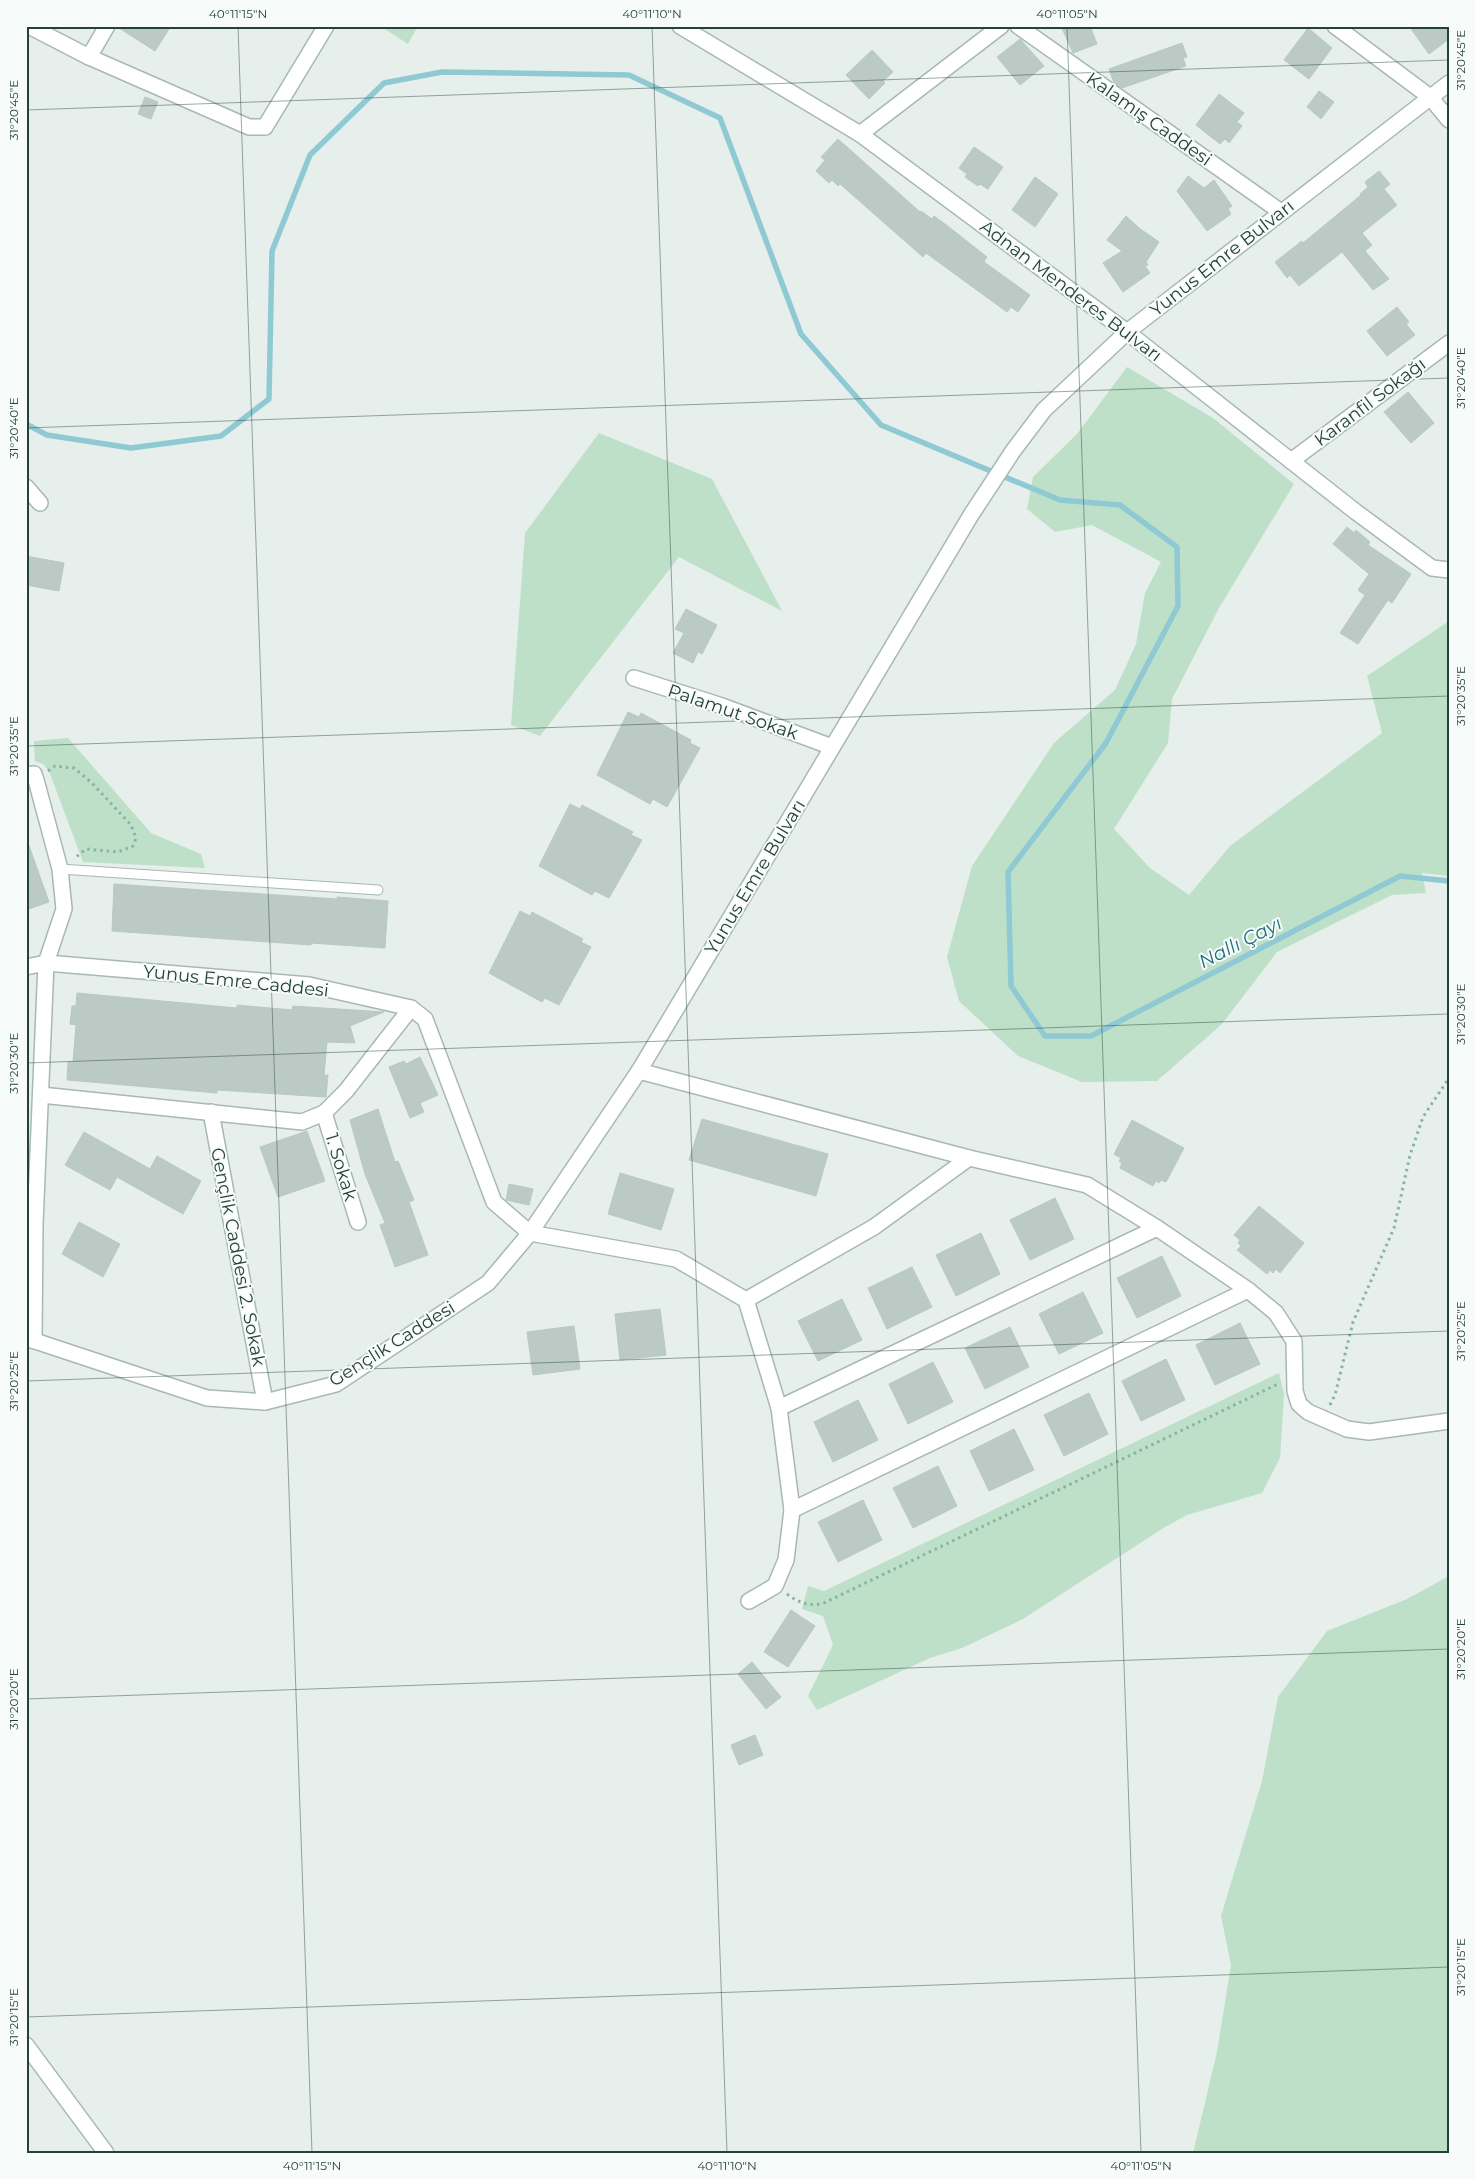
<svg xmlns="http://www.w3.org/2000/svg" width="1475" height="2179" font-family="Montserrat,sans-serif">
  <rect width="100%" height="100%" fill="#e6efeb"/>
  <!-- green -->
  <g fill="#bfe0c8">
    <polygon points="380,26 418,26 408,44"/>
    <polygon points="1127,367 1213,418 1294,484 1219,608 1172,699 1168,743 1114,829 1150,868 1189,895 1230,846 1382,733 1367,676 1449,621 1449,876 1422,873 1426,893 1392,895 1277,952 1222,1024 1157,1081 1082,1082 1018,1056 959,1001 947,957 972,866 1054,743 1115,690 1136,644 1145,593 1161,562 1092,525 1055,532 1027,509 1033,477 1077,434"/>
    <polygon points="599,433 712,479 782,611 679,557 540,736 511,725 525,533"/>
    <polygon points="68,738 151,833 201,854 205,868 83,862 49,771 43,764 35,761 34,741"/>
    <polygon points="1279,1373 1284,1394 1280,1458 1262,1493 1187,1515 1165,1527 1023,1619 962,1648 930,1658 817,1710 808,1696 833,1645 823,1616 802,1609 808,1586 824,1591"/>
    <polygon points="1449,1576 1449,2153 1193,2153 1217,2052 1231,1965 1221,1916 1262,1781 1278,1697 1327,1631 1407,1599"/>
  </g>
  <g fill="none" stroke-linecap="round" stroke-linejoin="round">
    <!-- stream -->
    <polyline stroke="#8ec9d4" stroke-width="5.5" points="26,424 47,435 131,448 221,436 269,399 272,251 310,155 384,83 442,72 629,75 720,118 801,334 881,425 1060,500 1120,505 1177,547 1178,606 1106,743 1008,872 1011,986 1045,1036 1091,1036 1400,876 1449,881"/>
  </g>
  <!-- building -->
  <g fill="#bbcac4" stroke="#b8c9c2">
    <polygon points="116,26 171,26 155,51"/>
    <polygon points="1061,26 1090,26 1097,44 1073,53"/>
    <polygon points="1409,26 1449,26 1449,39 1429,54"/>
    <polygon points="1308,28 1332,48 1309,79 1284,60"/>
    <polygon points="1020,39 1044,66 1020,85 997,57"/>
    <polygon points="1182,43 1187,57 1183,58 1186,66 1122,88 1114,83 1109,69"/>
    <polygon points="872,50 893,72 883,81 885,83 869,99 846,75"/>
    <polygon points="1319,91 1334,102 1321,119 1307,107"/>
    <polygon points="1219,94 1244,113 1237,122 1242,126 1229,143 1225,139 1220,144 1196,125"/>
    <polygon points="145,97 158,102 151,119 138,114"/>
    <polygon points="838,139 920,212 921,211 932,219 934,216 949,227 987,257 984,262 1030,295 1018,312 1011,307 1007,312 926,253 923,257 840,184 838,186 832,180 829,183 816,171 825,160 821,157"/>
    <polygon points="974,147 1003,167 988,189 980,184 978,186 965,177 967,174 959,168"/>
    <polygon points="1379,171 1390,184 1384,189 1397,205 1362,233 1372,245 1365,251 1389,279 1373,290 1342,252 1299,286 1290,275 1287,278 1275,262 1302,241 1303,243 1361,195 1360,194 1368,187 1365,182"/>
    <polygon points="1188,176 1204,188 1214,180 1232,206 1228,209 1231,214 1207,231 1177,191"/>
    <polygon points="1035,177 1058,194 1035,227 1012,210"/>
    <polygon points="1126,216 1139,228 1159,242 1146,262 1148,265 1145,266 1150,273 1123,292 1103,263 1122,251 1107,240"/>
    <polygon points="1397,307 1409,322 1406,324 1415,335 1387,356 1367,331"/>
    <polygon points="1408,392 1434,423 1411,443 1384,412"/>
    <polygon points="1347,527 1354,533 1356,530 1370,542 1368,545 1411,574 1392,603 1388,600 1358,644 1340,633 1365,595 1358,590 1369,574 1333,544"/>
    <polygon points="26,556 64,563 59,591 26,585"/>
    <polygon points="686,609 717,625 702,654 698,652 693,663 673,653 684,633 675,629"/>
    <polygon points="628,712 639,717 641,713 691,740 690,743 700,748 667,807 653,799 650,804 597,775"/>
    <polygon points="570,804 580,809 582,805 633,832 631,835 642,840 609,898 595,891 592,895 539,866"/>
    <polygon points="26,843 28,843 49,902 26,910"/>
    <polygon points="114,884 337,899 337,897 388,901 385,948 311,943 311,945 112,931"/>
    <polygon points="520,911 530,916 532,912 583,939 581,942 591,947 559,1005 545,998 542,1002 489,973"/>
    <polygon points="77,993 237,1008 237,1005 292,1010 293,1006 384,1012 350,1026 355,1043 327,1042 324,1075 328,1075 326,1097 217,1090 217,1093 67,1080 68,1062 73,1062 76,1025 70,1024 72,1006 76,1006"/>
    <polygon points="420,1057 438,1095 420,1103 424,1112 410,1118 389,1067 404,1061 406,1064"/>
    <polygon points="378,1109 395,1162 398,1161 414,1200 409,1202 428,1255 395,1267 380,1225 385,1223 365,1174 350,1120"/>
    <polygon points="702,1119 828,1154 816,1196 689,1160"/>
    <polygon points="1132,1120 1184,1148 1166,1182 1161,1180 1159,1183 1156,1181 1153,1186 1120,1168 1122,1163 1119,1161 1121,1158 1114,1154"/>
    <polygon points="307,1131 325,1181 278,1197 260,1147"/>
    <polygon points="84,1132 150,1169 157,1156 201,1181 183,1214 117,1177 110,1190 65,1165"/>
    <polygon points="620,1173 674,1189 661,1230 608,1214"/>
    <polygon points="509,1184 533,1189 529,1205 506,1200"/>
    <polygon points="1055,1198 1074,1239 1030,1260 1010,1220"/>
    <polygon points="1259,1206 1304,1243 1280,1273 1276,1269 1273,1273 1270,1270 1267,1274 1237,1250 1241,1246 1238,1243 1240,1240 1234,1235"/>
    <polygon points="79,1222 120,1244 103,1277 62,1254"/>
    <polygon points="981,1233 1000,1274 956,1296 936,1255"/>
    <polygon points="1162,1256 1181,1296 1137,1318 1117,1278"/>
    <polygon points="912,1267 932,1307 887,1329 868,1288"/>
    <polygon points="1083,1292 1103,1333 1059,1354 1039,1314"/>
    <polygon points="842,1299 862,1340 818,1361 798,1321"/>
    <polygon points="660,1309 666,1355 620,1360 615,1314"/>
    <polygon points="1240,1323 1260,1364 1215,1385 1196,1345"/>
    <polygon points="574,1326 580,1369 533,1375 527,1332"/>
    <polygon points="1010,1327 1029,1367 985,1389 965,1348"/>
    <polygon points="1166,1359 1185,1400 1141,1421 1122,1381"/>
    <polygon points="933,1362 953,1402 908,1424 889,1384"/>
    <polygon points="1089,1393 1108,1434 1064,1456 1044,1415"/>
    <polygon points="858,1400 878,1440 833,1462 814,1422"/>
    <polygon points="1014,1429 1034,1470 989,1491 970,1451"/>
    <polygon points="938,1466 957,1506 913,1528 893,1488"/>
    <polygon points="863,1500 882,1540 838,1562 818,1522"/>
    <polygon points="791,1610 815,1626 788,1667 764,1652"/>
    <polygon points="752,1662 781,1697 766,1709 738,1674"/>
    <polygon points="755,1735 763,1755 739,1765 731,1745"/>
  </g>
  <g fill="none" stroke-linecap="round" stroke-linejoin="round">
    <!-- service casing -->
    <g stroke="#a8b8b2" stroke-width="11">
      <polyline id="service" points="60,869 378,890"/>
    </g>
    <!-- minor casing -->
    <g stroke="#a8b8b2" stroke-width="18">
      <g id="minor">
        <polyline points="29,26 89,57 249,127 265,127 326,26"/>
        <polyline points="1018,26 1281,212"/>
        <polyline points="1335,26 1430,97 1449,120"/>
        <polyline points="89,57 107,26"/>
        <polyline points="860,134 1001,26"/>
        <polyline points="1291,461 1449,343"/>
        <polyline points="26,487 40,503"/>
        <polyline points="634,678 722,706 832,747"/>
        <polyline points="26,775 34,774 36,780 60,869 64,909 46,963 35,1224 34,1341"/>
        <polyline points="26,967 46,963 309,985 411,1008 425,1019 494,1202 530,1233 676,1259 746,1300 779,1408 792,1510 786,1560 775,1586 749,1601"/>
        <polyline points="639,1071 969,1158 1087,1185 1157,1228 1248,1290 792,1510"/>
        <polyline points="41,1095 302,1122 324,1113 346,1091 411,1008"/>
        <polyline points="211,1112 265,1402"/>
        <polyline points="324,1113 358,1222"/>
        <polyline points="1248,1290 1276,1313 1294,1341 1295,1391 1299,1404 1308,1412 1347,1429 1369,1432 1449,1421"/>
        <polyline points="746,1300 874,1227 969,1158"/>
        <polyline points="779,1408 1157,1228"/>
      </g>
    </g>
    <!-- tertiary casing -->
    <g stroke="#a8b8b2" stroke-width="18">
      <g id="tertiary">
        <polyline points="680,26 860,134 1127,332 1356,512 1432,568 1449,570"/>
        <polyline points="26,1338 207,1398 265,1402 336,1384 488,1283 530,1233 639,1071 971,515 1013,451 1044,410 1127,332 1449,83"/>
        <polyline points="26,2045 106,2153"/>
      </g>
    </g>
    <!-- path -->
    <g stroke="#86b3a5" stroke-width="3" stroke-dasharray="2.5 4" stroke-linecap="butt">
      <polyline points="48,771 55,766 74,768 92,783 131,825 136,838 133,846 118,852 86,849 76,857"/>
      <polyline points="1330,1405 1335,1395 1353,1322 1394,1228 1410,1155 1423,1117 1449,1078"/>
      <path d="M787 1594C799 1603 810 1607 824 1603L1280 1383"/>
    </g>
    <!-- service -->
    <use href="#service" stroke="#fff" stroke-width="9"/>
    <!-- minor -->
    <use href="#minor" stroke="#fff" stroke-width="15"/>
    <!-- tertiary -->
    <use href="#tertiary" stroke="#fff" stroke-width="15"/>
  </g>
  <!-- ticks -->
  <path fill="none" stroke="#24423a" stroke-width="1" stroke-opacity="0.45" d="M238 26 312 2153M652 26 727 2153M1067 26 1141 2153M26 110 1449 60M26 428 1449 378M26 746 1449 696M26 1063 1449 1014M26 1381 1449 1331M26 1699 1449 1649M26 2017 1449 1967"/>
  <g text-anchor="middle" stroke-width="4" stroke-linejoin="round" paint-order="stroke">
    <!-- street labels -->
    <g font-size="18" fill="#24423a" stroke="#f7fbf9">
      <text transform="translate(1149 119) rotate(35)" y="6">Kalamış Caddesi</text>
      <text transform="translate(1222 258) rotate(-38)" y="6">Yunus Emre Bulvarı</text>
      <text transform="translate(1071 291) rotate(37)" y="6">Adnan Menderes Bulvarı</text>
      <text transform="translate(1370 402) rotate(-37)" y="6">Karanfil Sokağı</text>
      <text transform="translate(733 712) rotate(19)" y="6">Palamut Sokak</text>
      <text transform="translate(755 877) rotate(-59)" y="6">Yunus Emre Bulvarı</text>
      <text transform="translate(236 981) rotate(6)" y="6">Yunus Emre Caddesi</text>
      <text transform="translate(341 1167) rotate(73)" y="6">1. Sokak</text>
      <text transform="translate(238 1257) rotate(79)" y="6">Gençlik Caddesi 2. Sokak</text>
      <text transform="translate(392 1344) rotate(-32)" y="6">Gençlik Caddesi</text>
    </g>
    <!-- water labels -->
    <g font-size="19" font-style="italic" fill="#1c6f80" stroke="#f7fbf9">
      <text transform="translate(1240 942) rotate(-27)" y="7">Nallı Çayı</text>
    </g>
  </g>
  <!-- border -->
  <rect width="1475" height="2179" fill="none" stroke="#f7fbf9" stroke-width="55"/>
  <rect x="28" y="28" width="1420" height="2124" fill="none" stroke="#24423a" stroke-width="2"/>
  <g font-size="12" text-anchor="middle" fill="#24423a">
    <text x="238" y="18">40°11'15"N</text>
    <text x="652" y="18">40°11'10"N</text>
    <text x="1067" y="18">40°11'05"N</text>
    <text transform="translate(1461 60) rotate(-90)" y="4">31°20'45"E</text>
    <text transform="translate(14 110) rotate(-90)" y="4">31°20'45"E</text>
    <text transform="translate(1461 378) rotate(-90)" y="4">31°20'40"E</text>
    <text transform="translate(14 428) rotate(-90)" y="4">31°20'40"E</text>
    <text transform="translate(1461 696) rotate(-90)" y="4">31°20'35"E</text>
    <text transform="translate(14 746) rotate(-90)" y="4">31°20'35"E</text>
    <text transform="translate(1461 1014) rotate(-90)" y="4">31°20'30"E</text>
    <text transform="translate(14 1063) rotate(-90)" y="4">31°20'30"E</text>
    <text transform="translate(1461 1331) rotate(-90)" y="4">31°20'25"E</text>
    <text transform="translate(14 1381) rotate(-90)" y="4">31°20'25"E</text>
    <text transform="translate(1461 1649) rotate(-90)" y="4">31°20'20"E</text>
    <text transform="translate(14 1699) rotate(-90)" y="4">31°20'20"E</text>
    <text transform="translate(1461 1967) rotate(-90)" y="4">31°20'15"E</text>
    <text transform="translate(14 2017) rotate(-90)" y="4">31°20'15"E</text>
    <text x="312" y="2170">40°11'15"N</text>
    <text x="727" y="2170">40°11'10"N</text>
    <text x="1141" y="2170">40°11'05"N</text>
  </g>
</svg>
